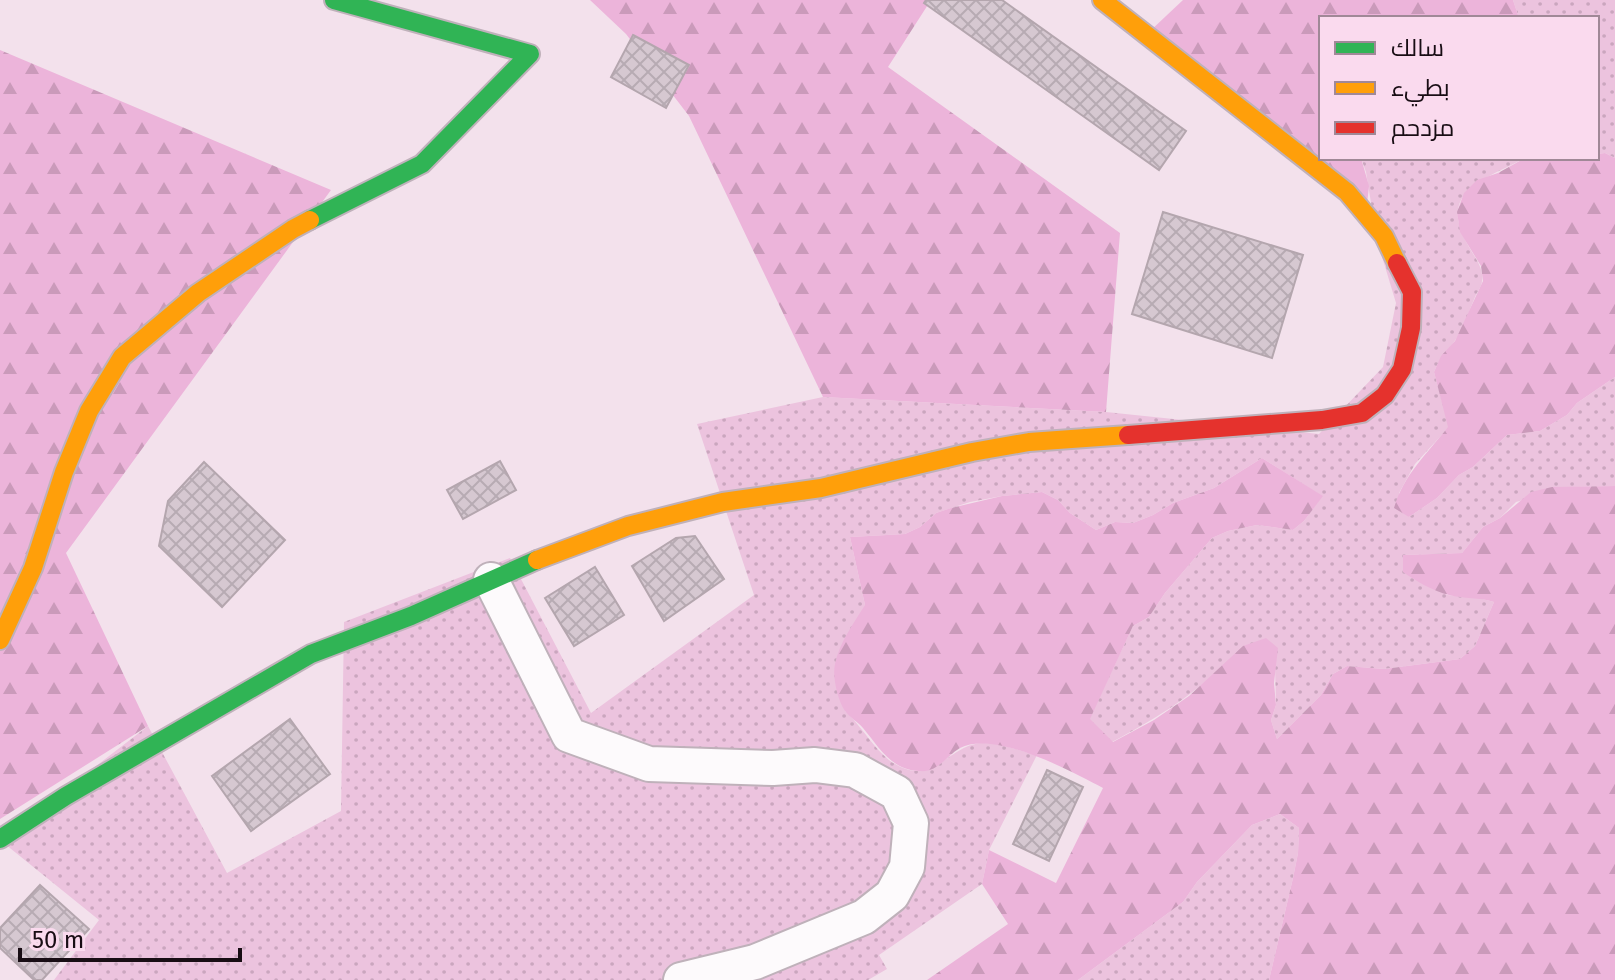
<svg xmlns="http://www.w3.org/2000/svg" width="1615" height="980" font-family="'Fira Sans',Cairo,sans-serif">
  <defs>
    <pattern id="grass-dots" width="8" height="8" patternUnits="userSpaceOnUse" patternTransform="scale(2)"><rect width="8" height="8" fill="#ecc3de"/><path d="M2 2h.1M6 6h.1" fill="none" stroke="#caa6be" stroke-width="1.8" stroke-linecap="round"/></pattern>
    <pattern id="forest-firs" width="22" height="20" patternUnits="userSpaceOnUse" patternTransform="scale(2)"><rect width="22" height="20" fill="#ecb4da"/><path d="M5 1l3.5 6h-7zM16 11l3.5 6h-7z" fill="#ca9aba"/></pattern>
    <pattern id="building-cross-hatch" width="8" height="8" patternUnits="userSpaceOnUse" patternTransform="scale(2)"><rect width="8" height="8" fill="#d6c8d1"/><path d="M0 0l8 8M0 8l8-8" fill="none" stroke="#b7abb3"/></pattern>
  </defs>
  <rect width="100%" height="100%" fill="#f3e1ec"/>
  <!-- grass -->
  <g fill="url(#grass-dots)">
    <polygon points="1513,0 1615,0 1615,158 1605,153 1597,154 1597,18 1519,18"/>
    <path d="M1361 158H1525C1485 180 1435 190 1469 247 1475 258 1484 268 1482 281 1482 286 1477 292 1475 297 1469 311 1463 329 1454 342 1447 352 1439 359 1434 372L1449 427 1415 464 1399 493 1409 517 1437 498 1459 475 1473 467 1507 435 1540 431 1567 415 1577 403 1615 377V486L1572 487 1516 502 1500 518 1483 527 1462 553 1403 555 1447 595 1479 598 1494 602 1475 646 1460 659 1384 669 1347 666 1333 674 1321 695 1277 739 1271 720 1276 705 1275 666H1222C1189 699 1153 720 1112 742L1089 719 1133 626 1149 617 1165 593 1212 538 1228 531 1257 525 1293 530 1304 521 1322 496 1262 458 1214 488 1173 503 1153 515 1133 523 1115 522 1096 530 1070 513 1058 500 1042 492 1002 496 970 502 936 513 920 527 905 534 850 537 865 605 845 711C862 726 878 756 897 765 935 786 948 745 982 743 999 742 1020 751 1037 755L989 850 982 884 879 955 887 969 868 980H54L99 920 0 840 148 726 227 873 341 811 344 622 510 558 591 713 754 595 697 424 823 397 1106 412 1319 434 1383 367 1396 303 1377 240 1366 172Z"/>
    <polygon points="1280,814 1299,828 1298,853 1293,878 1269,980 1078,980 1183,902 1197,882 1252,825"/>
  </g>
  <!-- forest -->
  <g fill="url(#forest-firs)">
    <polygon points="590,0 931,0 888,67 1120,233 1106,412 823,397 689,116 626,34"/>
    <polygon points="1183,0 1513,0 1519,18 1321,18 1321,158 1361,158 1369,186 1365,222 1149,32"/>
    <polygon points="0,50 331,190 66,553 148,726 0,819"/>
    <path d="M1605 153 1615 158V377L1577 403 1567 415 1540 431 1507 435 1473 467 1459 475 1437 498 1409 517 1394 508C1404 474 1427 454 1448 427L1434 372 1441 356 1455 341 1483 281 1481 266 1460 232 1457 212 1464 193 1477 180 1498 173 1525 158H1597V154Z"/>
    <path d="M1262 458 1323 496 1304 521 1293 530 1257 525 1228 531 1212 538 1165 593 1149 617 1133 626 1090 719 1113 742 1154 720 1189 696 1243 646 1266 638 1278 648 1274 683 1276 705 1271 720 1277 739 1321 695 1333 674 1347 666 1384 669 1460 659 1475 646 1494 602C1479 597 1464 599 1449 595 1433 591 1416 581 1403 572V555L1462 553 1483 527 1500 518 1531 492 1552 487 1615 486V980H1269L1293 878 1298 853 1299 828 1280 814 1252 825 1197 882 1183 902 1078 980H927L1008 924 982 884 989 850 1056 883 1103 788C1071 771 995 730 960 748 946 756 938 773 919 771 891 770 879 747 863 728 858 722 850 718 845 711 838 701 832 677 835 664 839 643 854 623 865 605L850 537 905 534 920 527 936 513 951 508 1002 496 1042 492 1058 500 1070 513 1096 530 1115 522 1133 523 1153 515 1173 503 1214 488Z"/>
  </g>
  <!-- building -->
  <g fill="url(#building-cross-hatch)" stroke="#b4a6ae" stroke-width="2">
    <polygon points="926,0 1002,0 1186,131 1159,170 924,3"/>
    <polygon points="633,35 689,65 666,108 611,77"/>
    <polygon points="1163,212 1303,255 1272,358 1132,314"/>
    <polygon points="500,461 516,490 463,519 447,490"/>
    <polygon points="204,462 285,540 222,607 159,546 168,501"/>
    <polygon points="695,536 724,579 664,621 632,566 676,538"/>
    <polygon points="595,567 624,615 574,646 545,598"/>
    <polygon points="290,719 330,774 251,831 212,776"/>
    <polygon points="1047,770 1083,787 1049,861 1013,844"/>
    <polygon points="40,885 89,929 42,980 34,980 0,948 0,928"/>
  </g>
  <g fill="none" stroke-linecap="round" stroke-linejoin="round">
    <!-- street casing -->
    <g stroke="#bfb1ba" stroke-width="38">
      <polyline id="street" points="491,580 569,735 649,764 773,768 815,765 855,770 897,793 911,823 907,867 892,895 864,917 755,962 681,980"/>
    </g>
    <!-- fast casing -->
    <g stroke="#bfb1ba" stroke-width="22">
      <g id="fast">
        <polyline points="310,220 422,164 530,54 334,0"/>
        <polyline points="0,839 66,796 311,654 411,616 537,560"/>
      </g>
    </g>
    <!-- slow casing -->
    <g stroke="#bfb1ba" stroke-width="22">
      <g id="slow">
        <polyline points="1102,0 1347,192 1384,236 1397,263"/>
        <polyline points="537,560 628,526 723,502 821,488 972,452 1029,442 1128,435"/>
        <polyline points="0,640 33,568 64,472 89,411 122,357 198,293 293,229 310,220"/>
      </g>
    </g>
    <!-- jam casing -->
    <g stroke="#bfb1ba" stroke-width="22">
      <polyline id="jam" points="1128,435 1322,420 1362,413 1385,395 1402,369 1411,328 1412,292 1397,263"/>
    </g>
    <!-- street -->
    <use href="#street" stroke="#fdfafc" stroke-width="34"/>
    <!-- fast -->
    <use href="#fast" stroke="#30b455" stroke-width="18"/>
    <!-- slow -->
    <use href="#slow" stroke="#ff9f0a" stroke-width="18"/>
    <!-- jam -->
    <use href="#jam" stroke="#e5322d" stroke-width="18"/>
  </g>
  <!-- legend -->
  <rect x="1319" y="16" width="280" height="144" fill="#fadaee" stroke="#a08897" stroke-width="2"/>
  <rect x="1335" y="42" width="40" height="12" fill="#30b455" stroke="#a08897" stroke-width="2"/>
  <text x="1391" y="56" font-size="24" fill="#180d14">سالك</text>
  <rect x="1335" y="82" width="40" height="12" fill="#ff9f0a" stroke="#a08897" stroke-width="2"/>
  <text x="1391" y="96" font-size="24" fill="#180d14">بطيء</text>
  <rect x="1335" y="122" width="40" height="12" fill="#e5322d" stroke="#a08897" stroke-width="2"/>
  <text x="1391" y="136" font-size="24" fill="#180d14">مزدحم</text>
  <!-- scale -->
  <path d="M20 948v12h220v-12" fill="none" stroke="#180d14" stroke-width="4"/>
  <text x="32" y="948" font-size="24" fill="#180d14" stroke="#fadaee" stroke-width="6" paint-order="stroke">50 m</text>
</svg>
